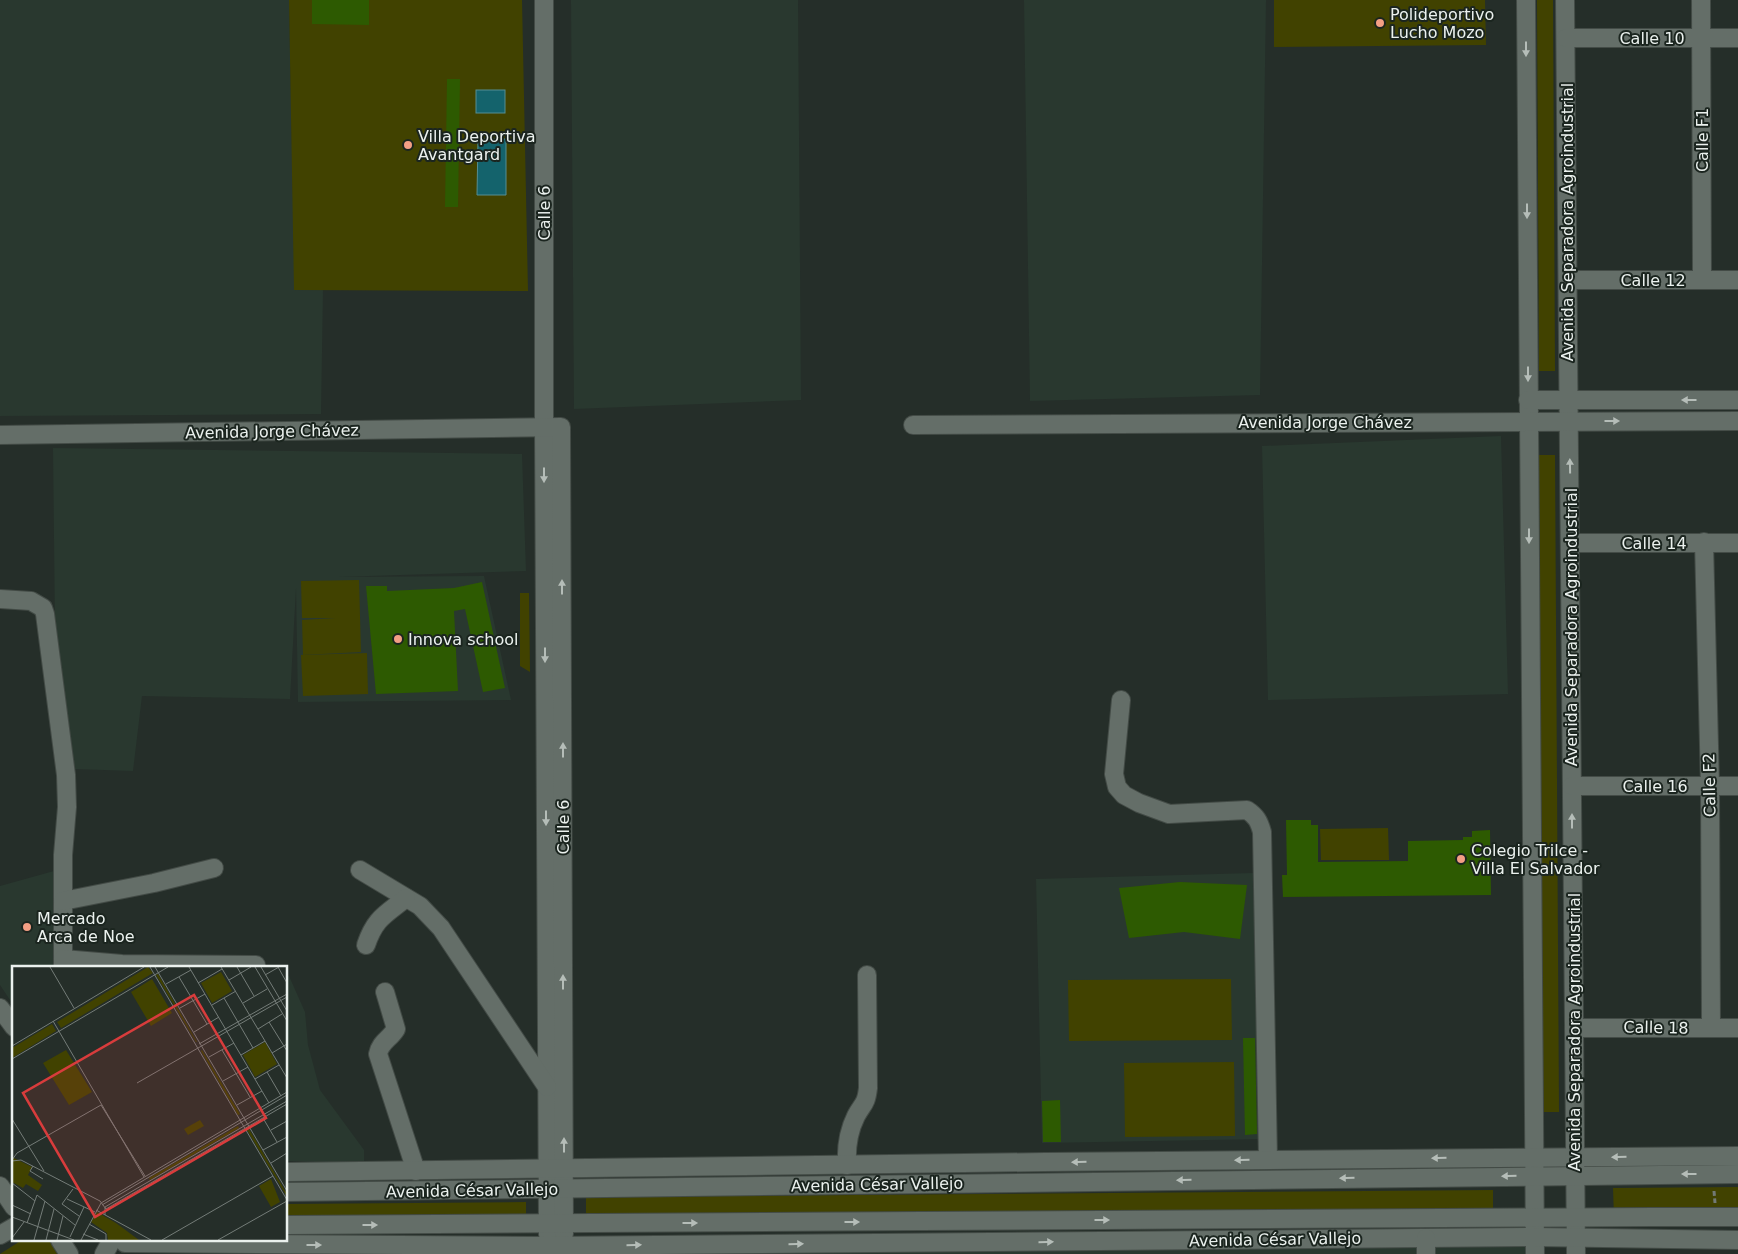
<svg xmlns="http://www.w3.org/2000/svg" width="1738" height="1254" font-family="'DejaVu Sans',sans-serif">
  <rect width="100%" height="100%" fill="#252e29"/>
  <!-- built -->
  <g fill="#29382f">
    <polygon points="0,0 289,0 295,290 323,290 321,414 0,416"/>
    <polygon points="571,0 798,0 801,400 574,409"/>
    <polygon points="1024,0 1266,0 1260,395 1030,401"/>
    <polygon points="1501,436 1508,694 1268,700 1262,446"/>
    <polygon points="53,448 522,454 526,571 338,577 484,576 511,700 298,702 296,588 290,699 142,696 133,771 74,769 55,628"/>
    <polygon points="54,871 55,968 14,968 14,1006 0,985 0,886"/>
    <polygon points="1253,873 1264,1139 1042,1143 1036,879"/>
    <polygon points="286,976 289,976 305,1012 308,1045 320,1090 364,1150 364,1163 286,1161"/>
    <polygon points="1525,1246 1525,1254 133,1254"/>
  </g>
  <!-- green -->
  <g fill="#414200">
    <polygon points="289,0 522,0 528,291 294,290"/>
    <polygon points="1274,0 1485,0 1486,45 1274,47"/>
    <polygon points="1537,0 1553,0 1555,371 1539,371"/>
    <polygon points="1539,455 1555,455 1559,1112 1543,1112"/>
    <polygon points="359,580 361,652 303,655 302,620 335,618 302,618 301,581"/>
    <polygon points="520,593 529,593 530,672 520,666"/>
    <polygon points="367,653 368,694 303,696 301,655"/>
    <polygon points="1388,828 1389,860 1321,860 1320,829"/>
    <polygon points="1231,979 1232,1040 1069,1041 1068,980"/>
    <polygon points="1234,1062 1235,1136 1125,1137 1124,1063"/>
    <polygon points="1738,1187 1738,1217 1614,1218 1613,1188"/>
    <polygon points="1493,1190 1493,1212 586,1219 586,1197"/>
    <polygon points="526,1202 526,1215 286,1217 286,1204"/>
    <polygon points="22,1240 49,1240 57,1254 0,1254"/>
  </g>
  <!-- water -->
  <g fill="#14636c" stroke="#548e93">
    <rect x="476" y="90" width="29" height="23"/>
    <polygon points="478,139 506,139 506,195 477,195"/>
  </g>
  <!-- building -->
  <g fill="#2d5a01">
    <polygon points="312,0 369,0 369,25 312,24"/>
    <polygon points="447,79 460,79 458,207 445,207"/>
    <polygon points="482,582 505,688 483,692 465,609 454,611 458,691 376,694 366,586 387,586 387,591 454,588"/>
    <polygon points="1286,820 1311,820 1311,825 1318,825 1318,862 1408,861 1408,841 1463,840 1463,837 1472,837 1472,831 1490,830 1491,895 1283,897 1282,875 1287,875"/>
    <polygon points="1180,882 1247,885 1240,939 1184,932 1129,938 1119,888"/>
    <polygon points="1243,1038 1255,1038 1257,1134 1245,1135"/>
    <polygon points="1060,1100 1061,1142 1043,1142 1042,1101"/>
  </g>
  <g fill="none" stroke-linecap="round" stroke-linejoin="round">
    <!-- minor casing -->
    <g stroke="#434b46" stroke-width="20">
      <g id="minor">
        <polyline points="544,0 544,427 548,1235"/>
        <polyline points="1526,0 1535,1254"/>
        <polyline points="1565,0 1576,1254"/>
        <polyline points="1701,0 1702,280"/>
        <polyline points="1566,38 1738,38"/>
        <polyline points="1568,280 1738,280"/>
        <polyline points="1528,400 1738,400"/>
        <polyline points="913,425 1738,421"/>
        <polyline points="0,435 561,427 564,1234"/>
        <polyline points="1704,542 1710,786 1711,1028"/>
        <polyline points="1571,543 1738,543"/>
        <polyline points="0,599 31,601 43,608 45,614 66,775 67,807 63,855 63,968"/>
        <path d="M1121 700 1114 774 1117 787 1124 795 1139 803 1169 814 1247 810C1256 816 1259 821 1262 832L1268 1160"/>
        <polyline points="1572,786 1738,786"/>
        <polyline points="360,870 420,906 441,928 547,1087"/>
        <polyline points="63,901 154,883 214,868"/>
        <path d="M366 945C375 918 385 915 406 898"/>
        <polyline points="63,959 122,964 256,965"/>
        <path d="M385 992 396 1029C390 1039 380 1042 378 1054L416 1171"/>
        <polyline points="0,1008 14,1027"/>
        <polyline points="1574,1028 1738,1028"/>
        <path d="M847 1165C846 1148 848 1132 856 1116 863 1103 866 1105 868 1088L867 975"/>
        <polyline points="286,1172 1045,1162 1738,1156"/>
        <polyline points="0,1186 14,1207"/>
        <polyline points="286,1192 1738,1174"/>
        <path d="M286 1225C770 1224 1254 1216 1738 1217"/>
        <polyline points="0,1235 14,1227"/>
        <polyline points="60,1240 69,1254"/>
        <polyline points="124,1240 125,1243 548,1246 1534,1237 1738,1240"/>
        <polyline points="104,1254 112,1240"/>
        <polyline points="1426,1254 1426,1238"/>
      </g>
    </g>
    <!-- path -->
    <polyline stroke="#727975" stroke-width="3" stroke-dasharray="5 2.5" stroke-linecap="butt" points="1714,1191 1715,1203"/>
    <!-- minor -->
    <use href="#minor" stroke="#646e68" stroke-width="18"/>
  </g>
  <!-- one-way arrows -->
  <defs><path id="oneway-solid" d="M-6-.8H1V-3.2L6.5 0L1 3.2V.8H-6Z" transform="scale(1.25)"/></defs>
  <g fill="#b5bdb8">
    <use href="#oneway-solid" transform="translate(1526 49) rotate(90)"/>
    <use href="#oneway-solid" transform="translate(1527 211) rotate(90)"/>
    <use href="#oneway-solid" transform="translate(1528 374) rotate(90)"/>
    <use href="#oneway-solid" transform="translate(1689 400) rotate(-180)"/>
    <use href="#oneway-solid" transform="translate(1612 421)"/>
    <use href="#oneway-solid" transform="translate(1570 466) rotate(-91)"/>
    <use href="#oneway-solid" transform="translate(544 475) rotate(90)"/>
    <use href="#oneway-solid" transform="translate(1529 536) rotate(90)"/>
    <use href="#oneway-solid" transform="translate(562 587) rotate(-90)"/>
    <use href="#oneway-solid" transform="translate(545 655) rotate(90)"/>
    <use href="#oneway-solid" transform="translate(563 750) rotate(-90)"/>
    <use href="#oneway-solid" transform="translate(546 818) rotate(90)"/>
    <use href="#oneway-solid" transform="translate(1572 821) rotate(-90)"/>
    <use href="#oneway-solid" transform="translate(563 982) rotate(-90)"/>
    <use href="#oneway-solid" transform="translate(564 1145) rotate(-90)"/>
    <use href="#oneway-solid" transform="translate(1619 1157) rotate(179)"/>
    <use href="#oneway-solid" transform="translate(1439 1158) rotate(179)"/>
    <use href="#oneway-solid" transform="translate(1242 1160) rotate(179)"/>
    <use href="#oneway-solid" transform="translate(1079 1162) rotate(179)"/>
    <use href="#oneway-solid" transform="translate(1689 1174) rotate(180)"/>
    <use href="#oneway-solid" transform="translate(1509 1176) rotate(179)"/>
    <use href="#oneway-solid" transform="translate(1347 1178) rotate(179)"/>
    <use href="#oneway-solid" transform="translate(1184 1180) rotate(179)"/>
    <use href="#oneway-solid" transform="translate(1102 1220)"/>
    <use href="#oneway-solid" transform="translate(852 1222)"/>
    <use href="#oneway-solid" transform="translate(690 1223)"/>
    <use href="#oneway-solid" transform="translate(370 1225)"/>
    <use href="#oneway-solid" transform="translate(1046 1242) rotate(-1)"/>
    <use href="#oneway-solid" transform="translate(796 1244) rotate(-1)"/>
    <use href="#oneway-solid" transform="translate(314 1245)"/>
    <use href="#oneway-solid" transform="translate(634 1245) rotate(-1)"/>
  </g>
  <!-- markers -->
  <g fill="#f39f84" stroke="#1b251f" stroke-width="2">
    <circle cx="1380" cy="23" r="5"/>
    <circle cx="408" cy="145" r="5"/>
    <circle cx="398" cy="639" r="5"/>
    <circle cx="1461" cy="859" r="5"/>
    <circle cx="27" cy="927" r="5"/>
  </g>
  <g text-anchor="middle" stroke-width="4" stroke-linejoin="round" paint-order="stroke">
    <!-- poi labels -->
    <g font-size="16" fill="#ebf1ee" stroke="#1b251f" text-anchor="start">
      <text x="1390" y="20">Polideportivo<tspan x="1390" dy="18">Lucho Mozo</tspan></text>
      <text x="418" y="142">Villa Deportiva<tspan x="418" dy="18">Avantgard</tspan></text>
      <text x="408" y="645">Innova school</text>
      <text x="1471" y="856">Colegio Trilce -<tspan x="1471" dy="18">Villa El Salvador</tspan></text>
      <text x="37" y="924">Mercado<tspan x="37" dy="18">Arca de Noe</tspan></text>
    </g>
    <!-- street labels -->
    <g font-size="16" fill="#ebf1ee" stroke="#1b251f">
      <text x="1652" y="44">Calle 10</text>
      <text transform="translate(1702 140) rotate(-90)" y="6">Calle F1</text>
      <text transform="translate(544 213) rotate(-90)" y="6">Calle 6</text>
      <text transform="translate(1567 222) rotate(-90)" y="6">Avenida Separadora Agroindustrial</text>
      <text x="1653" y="286">Calle 12</text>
      <text x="1325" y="428">Avenida Jorge Chávez</text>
      <text transform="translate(272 431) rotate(-1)" y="6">Avenida Jorge Chávez</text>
      <text x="1654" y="549">Calle 14</text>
      <text transform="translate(1571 627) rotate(-90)" y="6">Avenida Separadora Agroindustrial</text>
      <text transform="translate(1709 785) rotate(-91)" y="6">Calle F2</text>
      <text x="1655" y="792">Calle 16</text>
      <text transform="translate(563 827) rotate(-90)" y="6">Calle 6</text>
      <text transform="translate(1656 1027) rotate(1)" y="6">Calle 18</text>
      <text transform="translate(1574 1032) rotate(-90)" y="6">Avenida Separadora Agroindustrial</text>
      <text transform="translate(877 1184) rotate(-1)" y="6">Avenida César Vallejo</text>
      <text transform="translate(472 1190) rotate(-1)" y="6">Avenida César Vallejo</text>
      <text transform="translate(1275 1239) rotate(-1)" y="6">Avenida César Vallejo</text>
    </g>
  </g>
  <!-- overview -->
  <g transform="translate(12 966)">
    <rect width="275" height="275" fill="#252e29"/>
    <path d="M136 1 141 7 49 62 45 56ZM209 6 220 25 200 37 189 17ZM146 8 185 76H184L144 9ZM140 13 160 47 139 60 119 26ZM40 58 44 65 0 92V82ZM253 76 265 98 243 111 231 89ZM54 84 80 126 57 139 31 97ZM190 84 228 148 226 149 189 85ZM188 154 192 160 176 169 172 163ZM226 160 227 162 138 214 137 212ZM237 163 275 228V231L235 164ZM0 191 20 201 16 209 30 219 26 225 14 218 11 222 0 216ZM259 213 268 236 259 241 247 220ZM85 246 104 257 127 274H96L95 267 79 256Z" fill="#414200"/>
    <path fill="none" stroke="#747c78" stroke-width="1" d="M38 1 62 42M138 1 275 234M143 1 275 225M177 1 257 137M209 1 275 112M225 1 242 30M243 1 275 55M249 1 275 45M266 1 275 17M253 9 267 1M167 11 195 58M217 14 239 1M186 17 210 3M154 18 179 4M212 32 241 82M231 37 255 23M200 39 224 25M168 42 193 28M41 55 132 211M257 56 275 85M246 63 270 48M182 66 207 51M187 78 275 28M0 80 132 1M210 84 238 131M260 87 275 78M229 89 253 75M197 91 222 77M0 93 156 1M255 106 269 130M243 113 267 99M211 115 236 101M125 117 275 31M89 139 133 210M225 139 250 125M251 152 265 176M0 153 32 205M259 164 275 155M251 184 275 171M0 194 5 187 89 139M0 195 9 194 88 235 94 243 275 138M259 197 275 187M21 200 18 205 31 213M0 217 23 235M61 223 50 238 67 250M55 233 83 246M0 239 19 248M90 239 275 129M84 244 139 274M93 249V241L275 135M0 251 62 274M15 257 25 229 63 259M77 258 94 268V274M71 268 86 274M58 271 72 241M0 272 12 256M22 274 33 235M34 274 42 243M45 274 51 250M69 274 89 237 275 126M150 274 261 210M206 274 275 235"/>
    <path fill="#d83c3c" fill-opacity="0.15" stroke="#d83c3c" stroke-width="2.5" d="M182 29 254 152 83 251 11 127Z"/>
    <rect width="275" height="275" fill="none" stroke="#ebf1ee" stroke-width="2.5"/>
  </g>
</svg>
